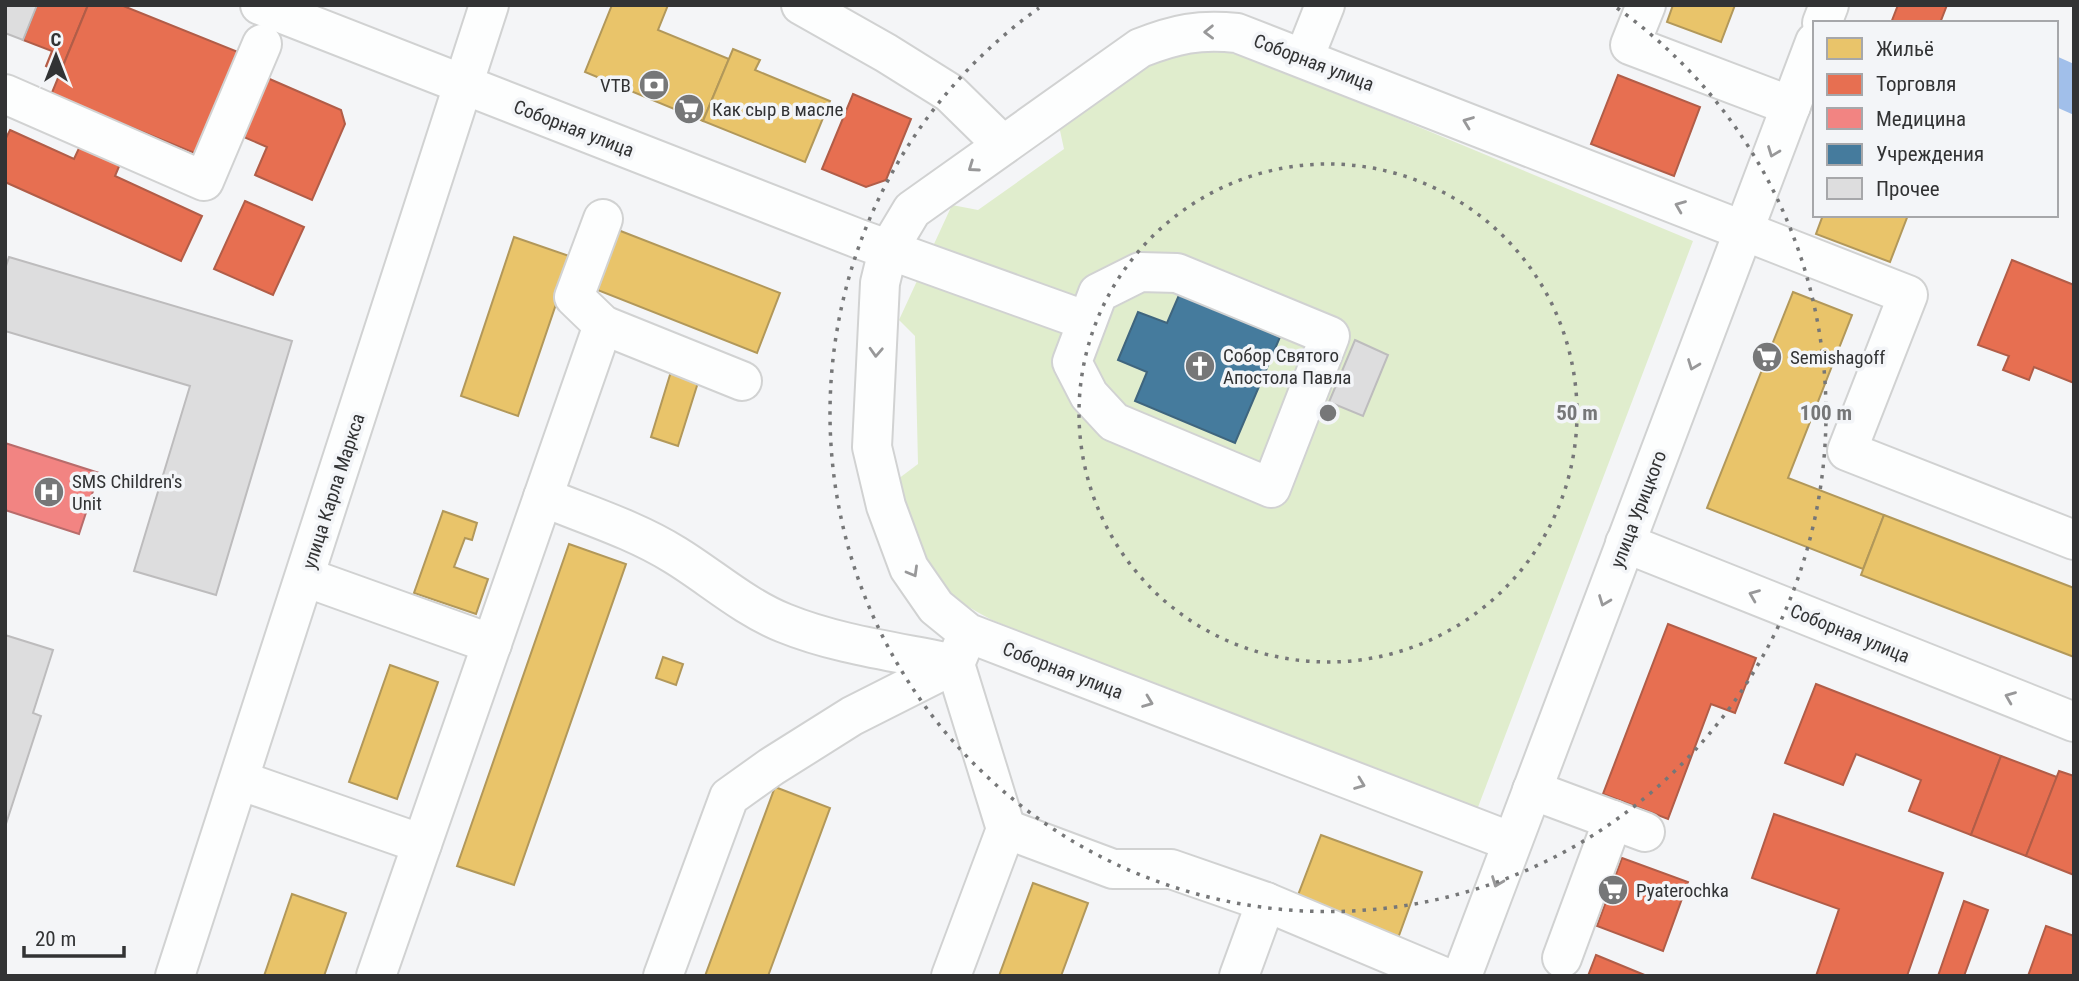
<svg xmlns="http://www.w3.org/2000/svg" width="2079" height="981" font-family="'Roboto Condensed',sans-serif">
  <rect width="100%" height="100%" fill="#f4f5f7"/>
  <!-- green -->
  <path fill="#e0edcd" d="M1185 49H1215L1255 59 1693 241 1475 815 992 620C981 614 969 608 959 600 922 573 907 522 898 479L918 464 915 336 899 320 952 205 978 210 1064 149 1059 126 1156 60Z"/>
  <!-- water -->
  <polygon fill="#a1bfea" points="2056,56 2074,64 2074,115 2056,107"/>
  <!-- homes -->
  <g fill="#e9c46a" stroke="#b2985a" stroke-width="2">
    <polygon points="612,5 668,5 658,30 729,59 703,121 585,72"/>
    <polygon points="1673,5 1735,5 1721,42 1667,22"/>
    <polygon points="733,49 760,60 755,70 830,101 805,162 703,121"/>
    <polygon points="1823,215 1908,215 1890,262 1816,234"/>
    <polygon points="618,230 780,293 757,353 595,289"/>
    <polygon points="514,237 572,257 518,416 461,396"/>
    <polygon points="1793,292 1852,315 1788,478 1884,515 1863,569 1707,508"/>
    <polygon points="673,365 701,373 678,446 651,437"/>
    <polygon points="443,511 477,523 472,540 465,538 454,567 488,579 476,614 414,593"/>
    <polygon points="1884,515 2074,588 2074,657 1861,575"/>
    <polygon points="569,544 626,564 514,885 457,866"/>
    <polygon points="663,657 683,664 676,685 656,678"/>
    <polygon points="390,665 438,682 397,799 349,782"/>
    <polygon points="775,787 830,808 768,976 705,976"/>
    <polygon points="1321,835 1422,872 1397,941 1295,903"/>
    <polygon points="1033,883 1088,903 1061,976 999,976"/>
    <polygon points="292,894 346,913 324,976 264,976"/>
  </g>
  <!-- shops -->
  <g fill="#e76f51" stroke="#b15d48" stroke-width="2">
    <polygon points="37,5 88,5 60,73 46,66 52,51 23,40"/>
    <polygon points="88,5 121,5 243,54 202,156 51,95"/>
    <polygon points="1898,5 1947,5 1940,23 1891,23"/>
    <polygon points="1618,75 1700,107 1674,176 1591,144"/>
    <polygon points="265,77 341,110 345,124 312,200 255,175 267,147 239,135"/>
    <polygon points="853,94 911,119 886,180 866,187 822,169"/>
    <polygon points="10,130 74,159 80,146 120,164 115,176 202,216 181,261 5,182 5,140"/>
    <polygon points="245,201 304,227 273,295 214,269"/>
    <polygon points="2012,260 2074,285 2074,383 2034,367 2029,380 2003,370 2009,356 1978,345"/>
    <polygon points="1668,624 1756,658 1735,713 1711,704 1668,819 1603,794"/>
    <polygon points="1816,684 2001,756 1971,835 1909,811 1921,780 1894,769 1856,754 1843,785 1785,763"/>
    <polygon points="2001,756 2057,777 2026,856 1971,835"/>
    <polygon points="2059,771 2074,776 2074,875 2026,856"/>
    <polygon points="1774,814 1943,873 1907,976 1816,976 1839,909 1752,878"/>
    <polygon points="1622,858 1688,882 1663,951 1597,926"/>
    <polygon points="1964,901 1988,910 1964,976 1938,976"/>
    <polygon points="2046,926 2074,936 2074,976 2028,976"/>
    <polygon points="1596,955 1647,976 1588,976"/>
  </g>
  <!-- health -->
  <polygon fill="#f28482" stroke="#b86c6b" stroke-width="2" points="5,443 99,473 79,534 5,510"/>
  <!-- public -->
  <polygon fill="#457b9d" stroke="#3f657e" stroke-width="2" points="1179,295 1280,337 1235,443 1135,401 1147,372 1118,360 1138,312 1167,323"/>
  <!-- building -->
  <g fill="#ddddde" stroke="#bdbcbd" stroke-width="2">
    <polygon points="5,5 37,5 23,40 5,33"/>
    <polygon points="9,257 292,341 216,595 134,571 190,386 5,331 5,269"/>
    <polygon points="1355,340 1388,355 1363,416 1329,402"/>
    <polygon points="5,635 53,650 33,713 41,716 5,827"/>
  </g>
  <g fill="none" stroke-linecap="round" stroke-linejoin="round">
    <!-- minor casing -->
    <g stroke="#d1d2d2" stroke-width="42">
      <g id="minor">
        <polyline points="260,5 859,239 1087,321"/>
        <polyline points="801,5 886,53 950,93 1003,145"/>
        <polyline points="1646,5 1630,45 1791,106"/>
        <polyline points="1822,23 1829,5"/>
        <polyline points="1304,58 1325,5"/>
        <polyline points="5,94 204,181 262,44"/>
        <polygon points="1140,272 1177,273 1330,336 1271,488 1114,422 1089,395 1072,362 1098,293"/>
        <polyline points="603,325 742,381"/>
        <path d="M543 497C587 515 635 530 675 555 711 577 744 607 784 623 838 645 898 652 955 664"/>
        <polyline points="1625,543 2074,722"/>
        <polyline points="305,577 492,644"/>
        <polyline points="239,780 422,844"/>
        <polyline points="1532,790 1645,832"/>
        <polyline points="1006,829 1113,869 1171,869 1266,902 1442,976"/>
        <path d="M1512 842 968 633 936 607 909 568 886 506 872 447 880 283 888 250 912 210 1140 48C1176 34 1199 29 1237 33L1908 295 1847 451 2074 540"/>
        <polyline points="1562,958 1613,820"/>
        <polyline points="175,976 489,5"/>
        <polyline points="376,976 603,325 574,297 603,219"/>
        <polyline points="663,976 729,797 771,767 852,716 955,664"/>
        <polyline points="951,976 1006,829 955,664 964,642"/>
        <polyline points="1239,976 1266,902"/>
        <polyline points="1462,976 1815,42"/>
      </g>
    </g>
    <!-- minor -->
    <use href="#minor" stroke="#fdfefe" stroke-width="38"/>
  </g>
  <!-- one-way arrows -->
  <defs><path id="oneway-chevron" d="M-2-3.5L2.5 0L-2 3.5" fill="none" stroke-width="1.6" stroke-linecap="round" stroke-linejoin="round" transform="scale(1.75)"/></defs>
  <g stroke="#989899">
    <use href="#oneway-chevron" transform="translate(1209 32) rotate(179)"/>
    <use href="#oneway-chevron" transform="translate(1468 122) rotate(-159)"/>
    <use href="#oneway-chevron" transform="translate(1773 152) rotate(111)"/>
    <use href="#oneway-chevron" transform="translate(973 167) rotate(145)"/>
    <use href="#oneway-chevron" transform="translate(1680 206) rotate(-158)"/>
    <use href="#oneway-chevron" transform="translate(876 352) rotate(93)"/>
    <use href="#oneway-chevron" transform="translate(1693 365) rotate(111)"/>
    <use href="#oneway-chevron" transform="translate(913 572) rotate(60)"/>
    <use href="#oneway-chevron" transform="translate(1754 595) rotate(-158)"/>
    <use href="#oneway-chevron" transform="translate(1604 601) rotate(111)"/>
    <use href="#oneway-chevron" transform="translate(2010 697) rotate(-158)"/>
    <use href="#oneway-chevron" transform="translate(1148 702) rotate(21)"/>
    <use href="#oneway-chevron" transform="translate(1360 784) rotate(21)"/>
    <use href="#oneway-chevron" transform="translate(1497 882) rotate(111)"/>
  </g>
  <!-- distance rings -->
  <g fill="none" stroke="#767778" stroke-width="3.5" stroke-dasharray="3.5 7">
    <circle cx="1328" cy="413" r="249"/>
    <path d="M1617 8A498 498 0 1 1 1039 8"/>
  </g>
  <!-- icons -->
  <defs>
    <g id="bank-disc" transform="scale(1.575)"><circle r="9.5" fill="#767778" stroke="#f3f5f8"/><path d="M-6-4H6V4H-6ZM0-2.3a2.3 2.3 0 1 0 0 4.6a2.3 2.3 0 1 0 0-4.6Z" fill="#fff"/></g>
    <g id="supermarket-disc" transform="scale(1.575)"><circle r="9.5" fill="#767778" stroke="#f3f5f8"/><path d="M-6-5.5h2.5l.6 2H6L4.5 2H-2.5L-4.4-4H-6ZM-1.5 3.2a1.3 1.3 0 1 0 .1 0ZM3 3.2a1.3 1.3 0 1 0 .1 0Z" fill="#fff"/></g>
    <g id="church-disc" transform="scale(1.575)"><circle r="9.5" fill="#767778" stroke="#f3f5f8"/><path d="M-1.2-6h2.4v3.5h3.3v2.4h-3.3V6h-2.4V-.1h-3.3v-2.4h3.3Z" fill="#fff"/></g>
    <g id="hospital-disc" transform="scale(1.575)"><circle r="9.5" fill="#767778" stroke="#f3f5f8"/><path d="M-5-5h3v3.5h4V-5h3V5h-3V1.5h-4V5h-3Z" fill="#fff"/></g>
  </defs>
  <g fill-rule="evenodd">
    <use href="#bank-disc" x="654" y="85"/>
    <use href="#supermarket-disc" x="689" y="109"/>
    <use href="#supermarket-disc" x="1767" y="357"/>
    <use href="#church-disc" x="1200" y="366"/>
    <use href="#hospital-disc" x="49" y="492"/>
    <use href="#supermarket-disc" x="1613" y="890"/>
  </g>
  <g text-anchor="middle" stroke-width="7" stroke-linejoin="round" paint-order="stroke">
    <!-- street labels -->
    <g font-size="19" fill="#323334" stroke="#f3f5f8">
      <text transform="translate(1314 62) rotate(21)" y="7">Соборная улица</text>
      <text transform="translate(574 128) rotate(21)" y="7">Соборная улица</text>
      <text transform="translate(333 491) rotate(-72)" y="7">улица Карла Маркса</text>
      <text transform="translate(1638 509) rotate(-69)" y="7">улица Урицкого</text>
      <text transform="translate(1850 633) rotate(22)" y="7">Соборная улица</text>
      <text transform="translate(1063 670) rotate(21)" y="7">Соборная улица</text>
    </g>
    <!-- poi labels -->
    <g font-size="19" fill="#323334" stroke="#f3f5f8" text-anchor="start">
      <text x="631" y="92" text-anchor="end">VTB</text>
      <text x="712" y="116">Как сыр в масле</text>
      <text x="1223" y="362">Собор Святого<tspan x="1223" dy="22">Апостола Павла</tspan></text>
      <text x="1790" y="364">Semishagoff</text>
      <text x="72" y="488">SMS Children's<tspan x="72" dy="22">Unit</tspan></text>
      <text x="1636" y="897">Pyaterochka</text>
    </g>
  </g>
  <circle cx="1328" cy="413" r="10" fill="#767778" stroke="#f3f5f8" stroke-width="3.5"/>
  <g font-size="21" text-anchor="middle" font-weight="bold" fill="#767778" stroke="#f3f5f8" stroke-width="7" stroke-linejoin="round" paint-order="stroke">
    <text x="1577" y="420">50 m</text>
    <text x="1826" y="420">100 m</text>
  </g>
  <!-- border -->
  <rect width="2079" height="981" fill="none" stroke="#323334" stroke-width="14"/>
  <!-- legend -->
  <rect x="1813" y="21" width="245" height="196" fill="#f3f5f8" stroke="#a6a7aa" stroke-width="2"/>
  <rect x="1827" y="38" width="35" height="21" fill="#e9c46a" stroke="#a6a7aa" stroke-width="2"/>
  <text x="1876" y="56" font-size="21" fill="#323334">Жильё</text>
  <rect x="1827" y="74" width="35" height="21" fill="#e76f51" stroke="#a6a7aa" stroke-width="2"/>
  <text x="1876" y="91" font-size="21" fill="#323334">Торговля</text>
  <rect x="1827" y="108" width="35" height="21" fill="#f28482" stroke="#a6a7aa" stroke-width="2"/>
  <text x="1876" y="126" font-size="21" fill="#323334">Медицина</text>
  <rect x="1827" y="144" width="35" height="21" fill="#457b9d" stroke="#a6a7aa" stroke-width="2"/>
  <text x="1876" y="161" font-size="21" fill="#323334">Учреждения</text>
  <rect x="1827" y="178" width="35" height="21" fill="#ddddde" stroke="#a6a7aa" stroke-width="2"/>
  <text x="1876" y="196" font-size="21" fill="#323334">Прочее</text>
  <!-- north arrow -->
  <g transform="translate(56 56)" stroke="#f3f5f8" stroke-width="5" paint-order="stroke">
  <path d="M0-5L12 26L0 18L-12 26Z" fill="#323334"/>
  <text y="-10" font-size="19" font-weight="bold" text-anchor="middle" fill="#323334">С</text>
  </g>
  <!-- scale -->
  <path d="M24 946v10h100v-10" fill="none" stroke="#323334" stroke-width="3.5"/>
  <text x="35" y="946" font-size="21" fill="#323334" stroke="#f3f5f8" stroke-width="5" paint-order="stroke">20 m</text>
</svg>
